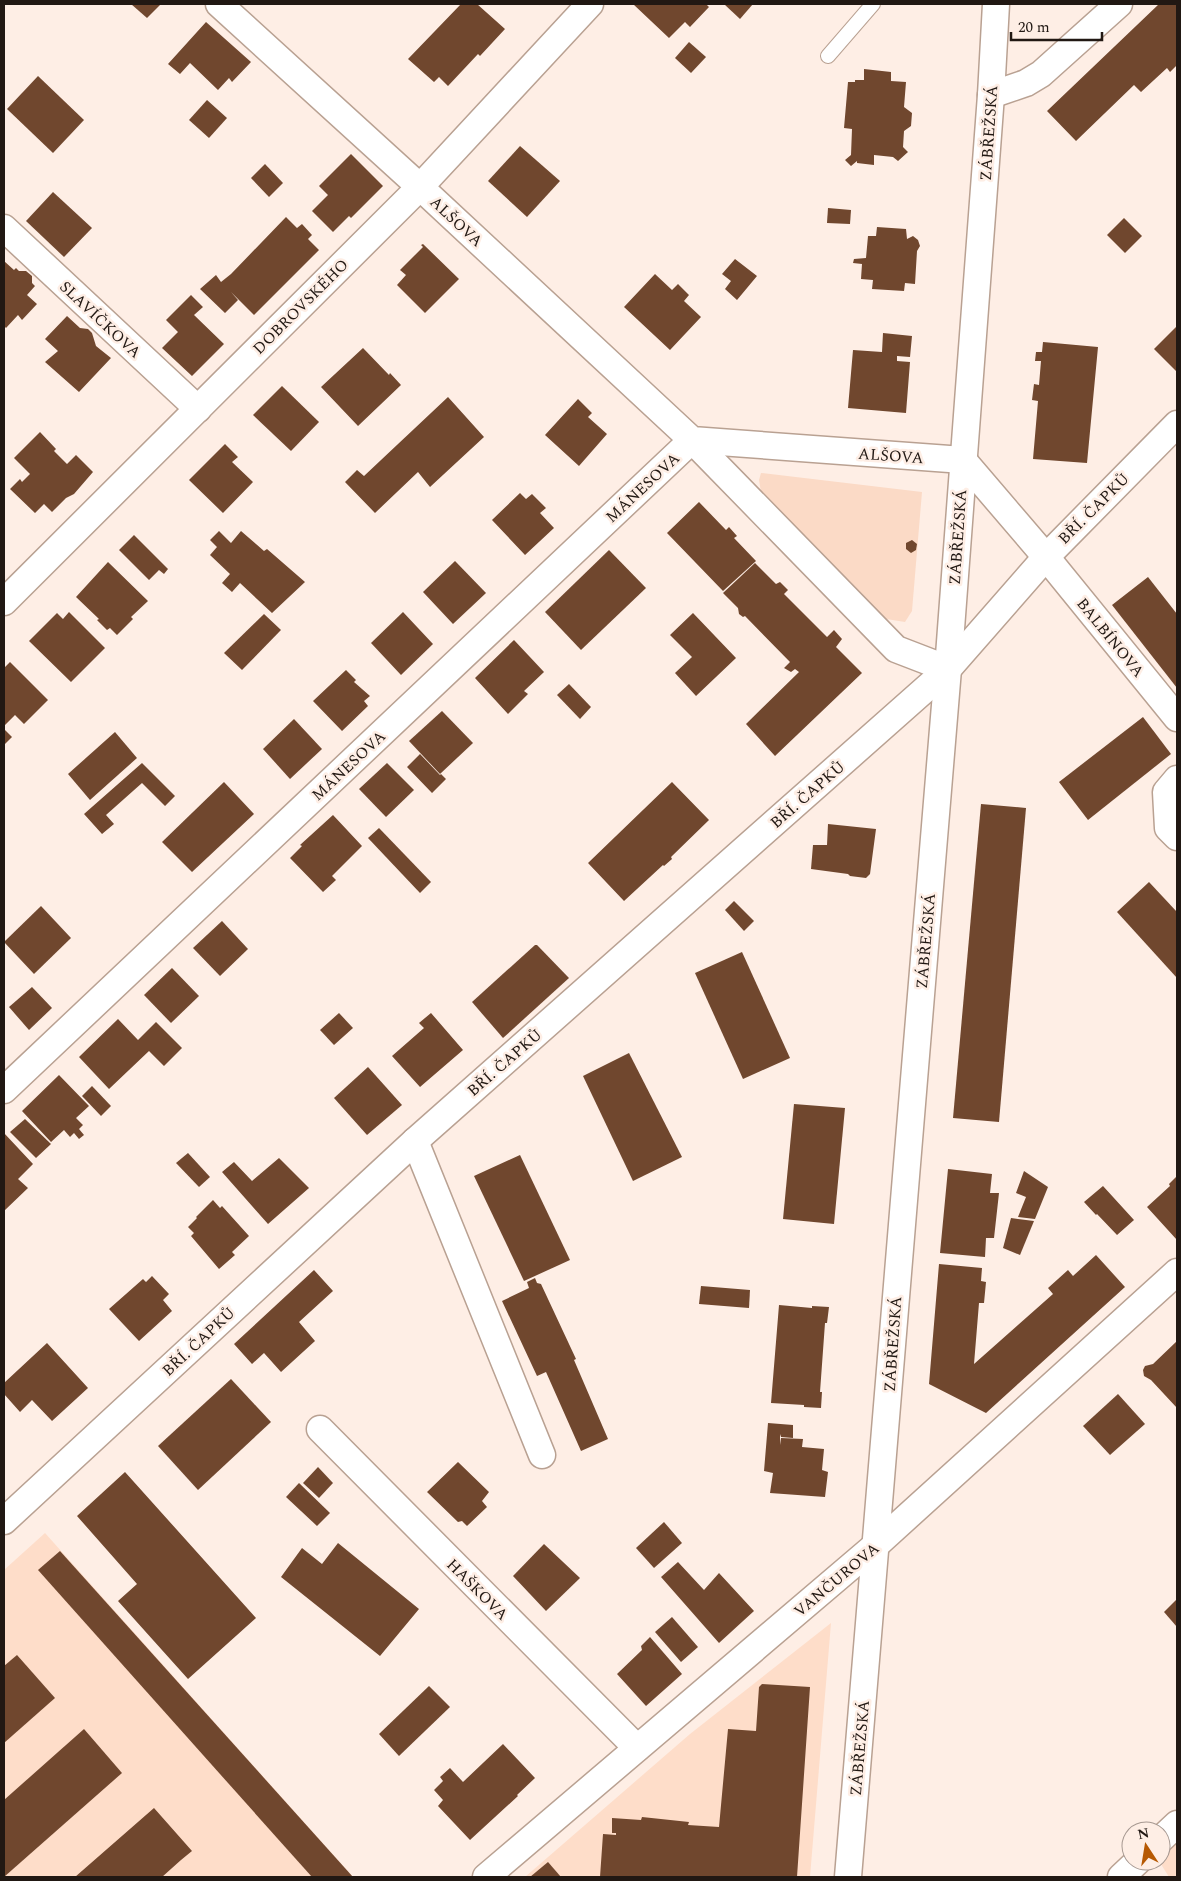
<svg xmlns="http://www.w3.org/2000/svg" width="1181" height="1881" font-family="Spectral,serif">
  <rect width="100%" height="100%" fill="#feeee5"/>
  <!-- built -->
  <g fill="#feddc9">
    <polygon points="45,1533 353,1877 4,1877 4,1570"/>
    <polygon points="831,1623 810,1877 525,1877 690,1734"/>
    <polygon points="1177,1843 1177,1877 1169,1877 1159,1861 1161,1861 1161,1859"/>
  </g>
  <!-- green -->
  <polygon fill="#fbdac6" points="761,473 922,492 912,611 905,622 880,618 761,492 759,480"/>
  <!-- building -->
  <g fill="#70472e">
    <polygon points="131,4 161,4 147,18"/>
    <polygon points="461,4 477,4 505,29 480,56 478,54 448,86 439,77 434,82 408,59"/>
    <polygon points="633,4 706,4 709,7 690,27 685,22 669,38"/>
    <polygon points="724,4 753,4 740,19"/>
    <polygon points="1159,4 1177,4 1177,65 1170,72 1167,68 1141,92 1134,85 1076,141 1047,111"/>
    <polygon points="206,22 251,62 232,82 229,78 218,90 190,63 180,74 168,64"/>
    <polygon points="689,42 706,57 691,73 675,58"/>
    <polygon points="864,69 891,72 891,81 906,82 904,107 912,113 911,126 904,131 903,147 908,152 898,161 893,157 874,155 874,165 857,163 857,161 851,166 845,160 851,155 852,129 844,128 848,82 855,82 855,80 864,80"/>
    <polygon points="38,76 84,120 53,153 7,109"/>
    <polygon points="207,100 227,118 209,138 189,120"/>
    <polygon points="520,146 560,181 527,217 488,181"/>
    <polygon points="351,154 383,186 351,218 349,216 333,232 312,211 328,195 319,186"/>
    <polygon points="265,164 283,183 269,197 251,178"/>
    <polygon points="53,192 92,228 64,257 26,221"/>
    <polygon points="828,208 851,210 850,224 827,223"/>
    <polygon points="286,217 297,228 302,224 312,235 308,239 319,250 254,315 231,292 238,300 225,313 200,289 216,275 221,282 231,274"/>
    <polygon points="1124,218 1142,236 1125,253 1107,235"/>
    <polygon points="877,227 906,229 907,239 913,236 918,240 920,246 917,251 915,284 905,283 904,291 872,289 873,280 861,279 862,264 853,263 854,259 866,258 868,236 876,236"/>
    <polygon points="423,244 459,279 425,313 397,285 406,275 400,270 423,247 421,245"/>
    <polygon points="735,259 757,276 737,300 725,289 731,281 722,274"/>
    <polygon points="4,261 14,270 16,268 19,271 26,271 32,276 32,283 35,286 27,295 37,304 22,320 18,315 6,328 4,326"/>
    <polygon points="655,274 672,290 678,284 689,295 684,301 701,317 670,350 624,307"/>
    <polygon points="191,295 203,307 194,315 224,344 192,376 162,348 178,332 166,320"/>
    <polygon points="67,316 80,328 88,329 92,333 96,346 111,358 79,392 45,362 58,351 45,339"/>
    <polygon points="1177,326 1177,372 1154,349"/>
    <polygon points="883,333 912,336 910,357 897,356 897,361 910,362 906,413 848,408 853,350 882,352"/>
    <polygon points="1043,342 1098,347 1087,463 1033,459 1038,401 1032,400 1034,384 1039,385 1041,361 1035,361 1036,352 1042,352"/>
    <polygon points="363,348 389,375 390,373 401,385 358,426 321,387"/>
    <polygon points="282,386 319,422 291,451 253,415"/>
    <polygon points="448,397 484,437 430,487 418,472 375,513 345,482 357,470 364,476"/>
    <polygon points="578,399 592,413 588,417 607,434 579,466 545,435"/>
    <polygon points="40,432 56,449 54,451 67,464 76,455 93,472 74,494 66,498 52,512 44,504 35,513 10,489 20,479 22,482 30,474 14,458"/>
    <polygon points="225,444 238,457 232,462 253,482 223,513 189,480"/>
    <polygon points="520,493 526,499 532,494 546,508 540,513 554,528 525,555 492,520"/>
    <polygon points="699,502 726,530 729,527 737,536 734,538 756,561 723,591 667,533"/>
    <polygon points="219,531 231,543 241,531 264,551 267,549 305,582 272,613 240,583 232,592 222,583 230,574 210,555 217,547 210,540"/>
    <polygon points="134,535 168,569 164,574 159,570 149,580 119,550"/>
    <polygon points="912,540 917,544 916,550 911,553 906,549 906,543"/>
    <polygon points="609,550 646,588 581,650 545,612"/>
    <polygon points="455,561 486,593 453,624 423,592"/>
    <polygon points="108,562 148,601 131,617 133,619 117,635 110,628 107,630 97,620 99,619 76,597"/>
    <polygon points="755,563 776,584 780,582 788,590 784,594 827,637 834,630 842,639 836,647 862,673 775,756 746,724 799,672 795,669 791,672 784,668 790,662 745,616 743,617 739,614 738,608 723,593"/>
    <polygon points="1148,577 1177,614 1177,688 1112,605"/>
    <polygon points="69,612 105,648 71,682 29,641 57,613 63,619"/>
    <polygon points="403,612 433,644 401,675 371,643"/>
    <polygon points="693,613 736,658 696,696 675,673 692,657 670,635"/>
    <polygon points="264,614 281,630 242,670 224,653"/>
    <polygon points="514,640 544,672 524,691 528,694 508,714 475,678"/>
    <polygon points="10,662 48,700 24,724 15,715 4,726 4,668"/>
    <polygon points="346,670 356,680 354,682 370,696 364,701 368,706 342,731 313,701"/>
    <polygon points="569,684 591,707 580,719 557,695"/>
    <polygon points="442,711 473,743 440,774 409,741"/>
    <polygon points="1143,717 1171,754 1088,820 1059,782"/>
    <polygon points="294,719 322,749 290,779 263,749"/>
    <polygon points="4,729 12,737 4,745"/>
    <polygon points="115,732 137,758 90,800 68,774"/>
    <polygon points="420,754 440,775 441,774 446,779 432,793 407,767"/>
    <polygon points="142,763 175,796 165,806 142,783 106,815 114,824 102,834 84,814"/>
    <polygon points="387,763 414,790 386,817 359,789"/>
    <polygon points="224,782 254,814 192,872 162,842"/>
    <polygon points="672,782 709,820 671,857 672,859 664,866 663,865 624,901 588,863"/>
    <polygon points="981,804 1026,808 999,1122 953,1118"/>
    <polygon points="333,815 362,846 332,876 336,880 323,892 290,858 302,846 300,845"/>
    <polygon points="828,824 876,829 870,874 866,878 850,876 848,874 811,869 813,845 827,845"/>
    <polygon points="379,828 431,882 420,893 368,838"/>
    <polygon points="1149,882 1177,912 1177,978 1117,912"/>
    <polygon points="734,901 754,921 744,931 725,910"/>
    <polygon points="41,906 71,938 34,974 4,942"/>
    <polygon points="222,921 248,949 220,976 193,948"/>
    <polygon points="535,945 537,945 569,978 503,1038 472,1002"/>
    <polygon points="742,952 790,1058 743,1079 695,973"/>
    <polygon points="172,968 199,996 171,1023 144,995"/>
    <polygon points="32,987 52,1008 29,1030 9,1007"/>
    <polygon points="339,1013 353,1028 334,1045 320,1030"/>
    <polygon points="431,1013 463,1050 420,1087 392,1056 424,1028 419,1023"/>
    <polygon points="118,1019 138,1040 156,1022 182,1048 164,1066 149,1051 109,1089 79,1057"/>
    <polygon points="629,1053 682,1157 633,1181 583,1076"/>
    <polygon points="368,1067 402,1105 367,1135 334,1098"/>
    <polygon points="59,1075 89,1106 76,1118 83,1125 79,1129 84,1135 79,1139 74,1133 70,1137 64,1130 51,1142 22,1111"/>
    <polygon points="92,1086 111,1106 101,1116 82,1096"/>
    <polygon points="794,1104 845,1108 834,1224 783,1219"/>
    <polygon points="25,1119 51,1144 36,1158 10,1132"/>
    <polygon points="4,1133 33,1164 18,1179 28,1188 4,1211"/>
    <polygon points="188,1153 210,1177 199,1187 176,1163"/>
    <polygon points="520,1155 570,1260 524,1281 474,1176"/>
    <polygon points="279,1158 309,1188 268,1224 222,1172 234,1162 252,1181"/>
    <polygon points="948,1169 992,1174 990,1193 999,1193 994,1238 986,1238 985,1257 940,1253"/>
    <polygon points="1024,1171 1048,1187 1035,1219 1018,1217 1026,1197 1016,1193"/>
    <polygon points="1177,1176 1177,1240 1147,1207 1170,1186 1169,1184"/>
    <polygon points="1103,1186 1134,1220 1117,1235 1097,1214 1096,1215 1084,1202"/>
    <polygon points="213,1200 220,1208 222,1206 249,1236 232,1252 235,1255 219,1269 191,1236 194,1233 188,1227 197,1218 196,1217"/>
    <polygon points="1011,1218 1034,1221 1020,1255 1003,1248"/>
    <polygon points="1096,1255 1125,1287 986,1413 929,1384 939,1264 982,1268 981,1281 986,1282 984,1303 979,1303 974,1364 1053,1294 1048,1288 1068,1270 1073,1276"/>
    <polygon points="314,1270 333,1291 299,1322 315,1341 281,1372 264,1353 252,1364 234,1344"/>
    <polygon points="152,1276 169,1294 163,1300 172,1311 139,1341 109,1309 143,1279 146,1282"/>
    <polygon points="535,1278 537,1283 541,1284 576,1359 574,1360 608,1439 581,1451 546,1372 537,1376 502,1301 529,1288 527,1282"/>
    <polygon points="701,1286 750,1290 749,1308 699,1304"/>
    <polygon points="779,1305 812,1308 812,1306 829,1307 827,1323 825,1323 820,1392 822,1392 821,1408 804,1407 804,1405 771,1403"/>
    <polygon points="1177,1341 1177,1408 1151,1380 1144,1376 1143,1370 1145,1366 1153,1364"/>
    <polygon points="47,1343 88,1388 52,1421 32,1400 20,1412 4,1394 4,1383"/>
    <polygon points="231,1379 271,1422 198,1490 158,1446"/>
    <polygon points="1118,1394 1145,1424 1110,1455 1083,1426"/>
    <polygon points="768,1423 793,1425 793,1438 781,1437 780,1434 780,1445 781,1438 803,1439 802,1447 824,1449 822,1470 828,1472 825,1497 770,1493 773,1473 764,1471"/>
    <polygon points="458,1462 489,1492 482,1501 487,1507 467,1526 462,1521 458,1522 427,1492"/>
    <polygon points="318,1467 333,1483 319,1498 303,1483"/>
    <polygon points="125,1472 256,1618 188,1679 118,1601 137,1584 77,1516"/>
    <polygon points="299,1483 330,1513 317,1526 286,1497"/>
    <polygon points="664,1522 682,1543 654,1568 636,1548"/>
    <polygon points="338,1543 419,1609 380,1656 281,1577 302,1548 322,1564"/>
    <polygon points="544,1544 580,1578 546,1611 513,1576"/>
    <polygon points="60,1551 158,1660 353,1877 312,1877 286,1848 38,1570"/>
    <polygon points="678,1562 704,1590 719,1573 754,1611 719,1643 661,1577"/>
    <polygon points="1177,1599 1177,1627 1164,1612"/>
    <polygon points="672,1617 698,1647 681,1662 655,1632"/>
    <polygon points="650,1637 682,1674 646,1706 617,1674 642,1650 641,1646"/>
    <polygon points="17,1655 55,1698 4,1743 4,1666"/>
    <polygon points="762,1684 810,1687 797,1877 600,1877 603,1834 616,1835 616,1833 612,1833 612,1818 641,1820 642,1817 689,1822 688,1825 719,1827 728,1729 756,1731 759,1687"/>
    <polygon points="429,1686 450,1707 399,1756 379,1734"/>
    <polygon points="84,1729 122,1773 4,1877 4,1800"/>
    <polygon points="503,1744 535,1778 517,1795 518,1796 470,1840 438,1806 443,1800 434,1790 443,1781 440,1777 450,1768 463,1782"/>
    <polygon points="154,1808 192,1851 181,1860 162,1877 75,1877"/>
    <polygon points="548,1862 561,1877 530,1877"/>
  </g>
  <g fill="none" stroke-linecap="round" stroke-linejoin="round">
    <!-- service casing -->
    <g stroke="#b9a192" stroke-width="16">
      <polyline id="service" points="828,56 873,4"/>
    </g>
    <!-- minor casing -->
    <g stroke="#b9a192" stroke-width="29">
      <g id="minor">
        <polyline points="219,4 420,187 692,440 963,460 1046,557 1177,718"/>
        <polyline points="991,95 1026,83 1041,74 1119,4"/>
        <polyline points="4,228 198,409"/>
        <polyline points="4,602 420,187 590,4"/>
        <polyline points="1177,779 1166,792 1168,828 1177,837"/>
        <polyline points="4,1090 692,440 896,649 948,669"/>
        <polyline points="415,1141 542,1455"/>
        <polyline points="320,1429 637,1748"/>
        <polyline points="4,1521 415,1141 948,669 1046,557 1177,424"/>
        <polyline points="1161,1839 1177,1824"/>
        <polyline points="486,1877 876,1545 1177,1272"/>
        <polyline points="848,1877 948,669 991,95 996,4"/>
        <polyline points="1121,1877 1138,1861"/>
      </g>
    </g>
    <!-- service -->
    <use href="#service" stroke="#fff" stroke-width="14"/>
    <!-- minor -->
    <use href="#minor" stroke="#fff" stroke-width="26"/>
  </g>
  <g text-anchor="middle" stroke-width="5" stroke-linejoin="round" paint-order="stroke">
    <!-- street labels -->
    <g font-size="16" fill="#211813" stroke="#feeee5">
      <text transform="translate(988 133) rotate(-86)" y="6">ZÁBŘEŽSKÁ</text>
      <text transform="translate(457 221) rotate(43)" y="6">ALŠOVA</text>
      <text transform="translate(300 306) rotate(-45)" y="6">DOBROVSKÉHO</text>
      <text transform="translate(101 319) rotate(43)" y="6">SLAVÍČKOVA</text>
      <text transform="translate(891 455) rotate(4)" y="6">ALŠOVA</text>
      <text transform="translate(642 487) rotate(-43)" y="6">MÁNESOVA</text>
      <text transform="translate(1093 508) rotate(-45)" y="6">BŘÍ. ČAPKŮ</text>
      <text transform="translate(957 537) rotate(-86)" y="6">ZÁBŘEŽSKÁ</text>
      <text transform="translate(1111 637) rotate(51)" y="6">BALBÍNOVA</text>
      <text transform="translate(348 765) rotate(-43)" y="6">MÁNESOVA</text>
      <text transform="translate(807 794) rotate(-41)" y="6">BŘÍ. ČAPKŮ</text>
      <text transform="translate(925 941) rotate(-85)" y="6">ZÁBŘEŽSKÁ</text>
      <text transform="translate(504 1062) rotate(-41)" y="6">BŘÍ. ČAPKŮ</text>
      <text transform="translate(198 1341) rotate(-43)" y="6">BŘÍ. ČAPKŮ</text>
      <text transform="translate(892 1344) rotate(-86)" y="6">ZÁBŘEŽSKÁ</text>
      <text transform="translate(836 1579) rotate(-40)" y="6">VANČUROVA</text>
      <text transform="translate(478 1589) rotate(45)" y="6">HAŠKOVA</text>
      <text transform="translate(859 1748) rotate(-85)" y="6">ZÁBŘEŽSKÁ</text>
    </g>
  </g>
  <!-- border -->
  <rect width="1181" height="1881" fill="none" stroke="#211813" stroke-width="10"/>
  <!-- north arrow -->
  <g transform="translate(1146 1846) rotate(348)"><circle r="24" fill="#feeee5" stroke="#a69891"/>
  <path d="M0-4L9 19L0 12L-9 19Z" fill="#b65903"/>
  <text y="-8" font-size="14" font-weight="bold" text-anchor="middle" fill="#211813">N</text>
  </g>
  <!-- scale -->
  <path d="M1011 32v8h91v-8" fill="none" stroke="#211813" stroke-width="2.5"/>
  <text x="1018" y="32" font-size="15" fill="#211813" stroke="#feeee5" stroke-width="4" paint-order="stroke">20 m</text>
</svg>
